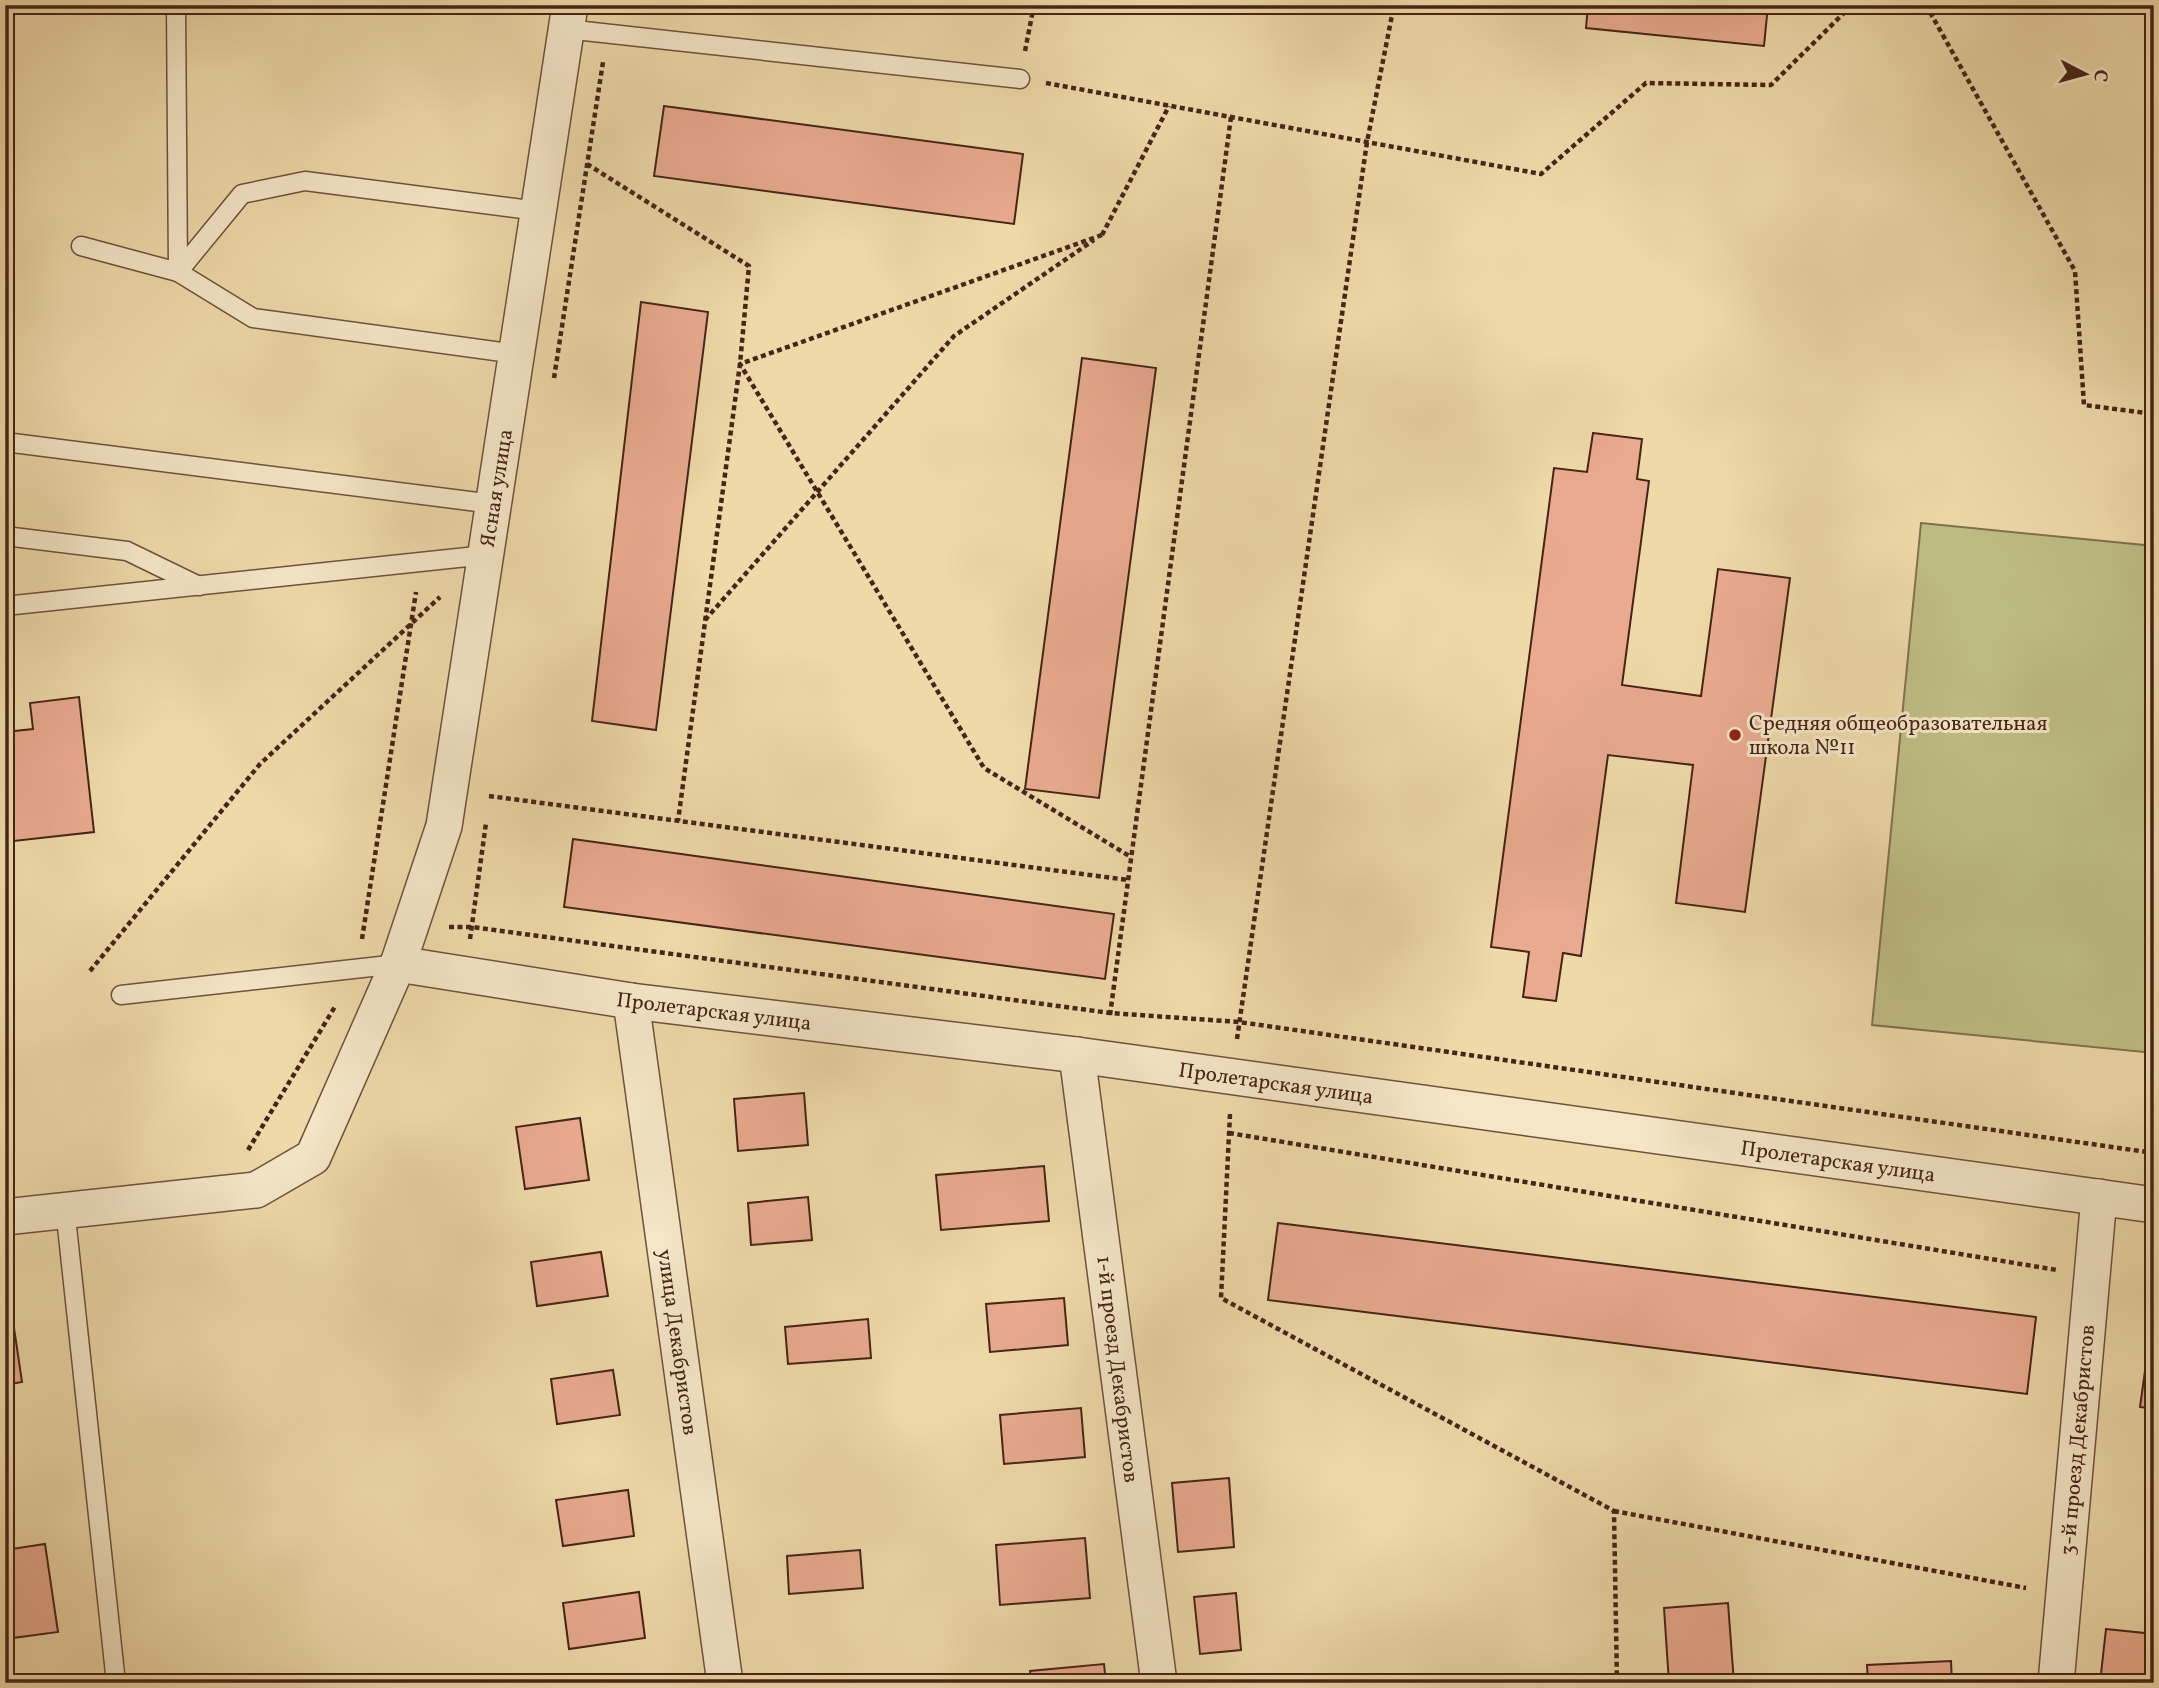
<svg xmlns="http://www.w3.org/2000/svg" width="2159" height="1688" font-family="Vollkorn,serif">
  <rect width="100%" height="100%" fill="#eed9a9"/>
  <filter id="stains"><feTurbulence type="fractalNoise" baseFrequency=".00286" numOctaves="4"/><feColorMatrix values="0 0 0 0 .2 0 0 0 0 .09 0 0 0 0 .02 0 0 0 .5 -.17"/></filter>
  <radialGradient id="worn" r=".72"><stop offset=".6" stop-color="#630" stop-opacity="0"/><stop offset="1" stop-color="#630" stop-opacity=".3"/></radialGradient>
  <!-- green -->
  <polygon fill="#bebe84" stroke="#82714e" stroke-width="2" points="1921,523 2154,546 2154,1053 1872,1025"/>
  <!-- building -->
  <g fill="#e9aa8f" stroke="#462417" stroke-width="2">
    <polygon points="1588,5 1768,5 1764,46 1586,28"/>
    <polygon points="664,106 1023,154 1014,224 654,176"/>
    <polygon points="641,302 708,312 656,730 592,721"/>
    <polygon points="1082,358 1156,368 1099,798 1025,789"/>
    <polygon points="1593,433 1642,439 1637,479 1649,481 1622,685 1701,696 1718,569 1790,578 1745,912 1676,903 1693,765 1608,755 1581,956 1563,953 1556,1001 1523,997 1529,952 1491,947 1554,468 1587,472"/>
    <polygon points="79,697 94,832 5,842 5,732 33,729 30,703"/>
    <polygon points="573,839 1114,914 1105,979 564,907"/>
    <polygon points="804,1093 808,1145 738,1151 734,1099"/>
    <polygon points="580,1118 589,1180 525,1189 516,1127"/>
    <polygon points="1044,1166 1049,1221 941,1230 936,1175"/>
    <polygon points="808,1197 812,1240 751,1245 748,1203"/>
    <polygon points="1278,1223 2036,1317 2027,1394 1268,1300"/>
    <polygon points="601,1252 608,1296 537,1306 531,1262"/>
    <polygon points="5,1294 9,1294 22,1382 5,1385"/>
    <polygon points="1064,1298 1068,1345 990,1352 986,1304"/>
    <polygon points="868,1319 871,1358 788,1364 785,1327"/>
    <polygon points="2150,1335 2154,1335 2154,1409 2140,1407"/>
    <polygon points="613,1370 620,1415 557,1424 551,1379"/>
    <polygon points="1081,1408 1085,1457 1004,1464 1000,1415"/>
    <polygon points="1229,1478 1234,1547 1178,1552 1172,1483"/>
    <polygon points="628,1490 634,1536 563,1546 556,1500"/>
    <polygon points="1085,1538 1090,1598 1000,1605 996,1545"/>
    <polygon points="45,1544 58,1632 5,1639 5,1550"/>
    <polygon points="860,1550 863,1588 789,1594 787,1556"/>
    <polygon points="639,1592 645,1638 569,1649 563,1603"/>
    <polygon points="1236,1593 1241,1650 1200,1654 1194,1597"/>
    <polygon points="1728,1603 1734,1683 1669,1683 1664,1608"/>
    <polygon points="2106,1629 2154,1634 2154,1683 2100,1683"/>
    <polygon points="1951,1661 1952,1683 1868,1683 1867,1665"/>
    <polygon points="1104,1664 1106,1683 1031,1683 1030,1671"/>
    <polygon points="1516,1675 1516,1683 1451,1683 1450,1680"/>
  </g>
  <g fill="none" stroke-linecap="round" stroke-linejoin="round">
    <!-- lane casing -->
    <g stroke="#70513c" stroke-width="21">
      <g id="lane">
        <polyline points="176,5 178,272 242,194 305,181 538,211"/>
        <polyline points="566,29 1020,79"/>
        <polyline points="81,246 178,272 253,318 516,354"/>
        <polyline points="5,442 493,504"/>
        <polyline points="5,536 127,551 199,586"/>
        <polyline points="5,606 486,555"/>
        <polyline points="121,995 398,964"/>
        <polyline points="65,1208 116,1683"/>
      </g>
    </g>
    <!-- street casing -->
    <g stroke="#70513c" stroke-width="38">
      <g id="street">
        <polyline points="398,964 631,1001 1077,1055 2154,1205"/>
        <polyline points="631,1001 725,1683"/>
        <polyline points="1077,1055 1159,1683"/>
        <polyline points="5,1217 256,1190 313,1157 398,964 444,826 570,5"/>
        <polyline points="2056,1683 2099,1197"/>
      </g>
    </g>
    <!-- path -->
    <g stroke="#462417" stroke-width="4.5" stroke-dasharray="5 3.5" stroke-linecap="butt">
      <polyline points="1926,5 2075,271 2084,405 2154,414"/>
      <polyline points="1025,51 1034,5"/>
      <polyline points="1046,83 1541,174 1646,83 1771,85 1852,5"/>
      <polyline points="587,164 749,266 740,364 678,821"/>
      <polyline points="1102,235 740,364 984,768 1131,857"/>
      <polyline points="1102,235 1169,106"/>
      <polyline points="554,378 603,62"/>
      <polyline points="705,620 954,336 1094,240"/>
      <polyline points="489,796 1128,880"/>
      <polyline points="449,927 472,927 1110,1013 1239,1022 2154,1153"/>
      <polyline points="362,939 416,592"/>
      <polyline points="470,939 486,823"/>
      <polyline points="90,971 260,764 440,597"/>
      <polyline points="1110,1015 1231,117"/>
      <polyline points="1237,1039 1367,142 1394,5"/>
      <polyline points="1230,1114 1221,1298 1614,1511 1617,1683"/>
      <polyline points="1229,1133 2057,1270"/>
      <polyline points="248,1150 336,1005"/>
      <polyline points="1614,1511 2026,1588"/>
    </g>
    <!-- lane -->
    <use href="#lane" stroke="#f4e6c7" stroke-width="18"/>
    <!-- street -->
    <use href="#street" stroke="#f4e6c7" stroke-width="35"/>
  </g>
  <!-- markers -->
  <circle fill="#8f2418" stroke="#f4e6c7" stroke-width="2.5" cx="1735" cy="735" r="7"/>
  <g text-anchor="middle" stroke-width="6" stroke-linejoin="round" paint-order="stroke">
    <!-- street labels -->
    <g font-size="21" fill="#462417" stroke="#f4e6c7">
      <text transform="translate(496 488) rotate(-81)" y="7">Ясная улица</text>
      <text transform="translate(714 1011) rotate(7)" y="7">Пролетарская улица</text>
      <text transform="translate(1276 1083) rotate(8)" y="7">Пролетарская улица</text>
      <text transform="translate(1838 1161) rotate(8)" y="7">Пролетарская улица</text>
      <text transform="translate(678 1342) rotate(82)" y="7">улица Декабристов</text>
      <text transform="translate(1118 1369) rotate(83)" y="7">1-й проезд Декабристов</text>
      <text transform="translate(2077 1440) rotate(-85)" y="7">3-й проезд Декабристов</text>
    </g>
    <!-- poi labels -->
    <g font-size="21" fill="#462417" stroke="#f4e6c7" text-anchor="start">
      <text x="1749" y="730">Средняя общеобразовательная<tspan x="1749" dy="24">школа №11</tspan></text>
    </g>
  </g>
  <!-- margin -->
  <rect width="2159" height="1688" fill="none" stroke="#eed9a9" stroke-width="28"/>
  <rect x="7" y="7" width="2145" height="1674" fill="none" stroke="#462417" stroke-width="3.5"/>
  <rect x="14" y="14" width="2131" height="1660" fill="none" stroke="#462417" stroke-width="2"/>
  <!-- north arrow -->
  <g transform="translate(2085 74) rotate(96)" stroke="#f4e6c7" stroke-width="5" paint-order="stroke">
  <path d="M0-5L12 26L0 18L-12 26Z" fill="#462417"/>
  <text y="-10" font-size="19" font-weight="bold" text-anchor="middle" fill="#462417">С</text>
  </g>
  <rect width="100%" height="100%" filter="url(#stains)"/>
  <rect width="100%" height="100%" fill="url(#worn)"/>
</svg>
